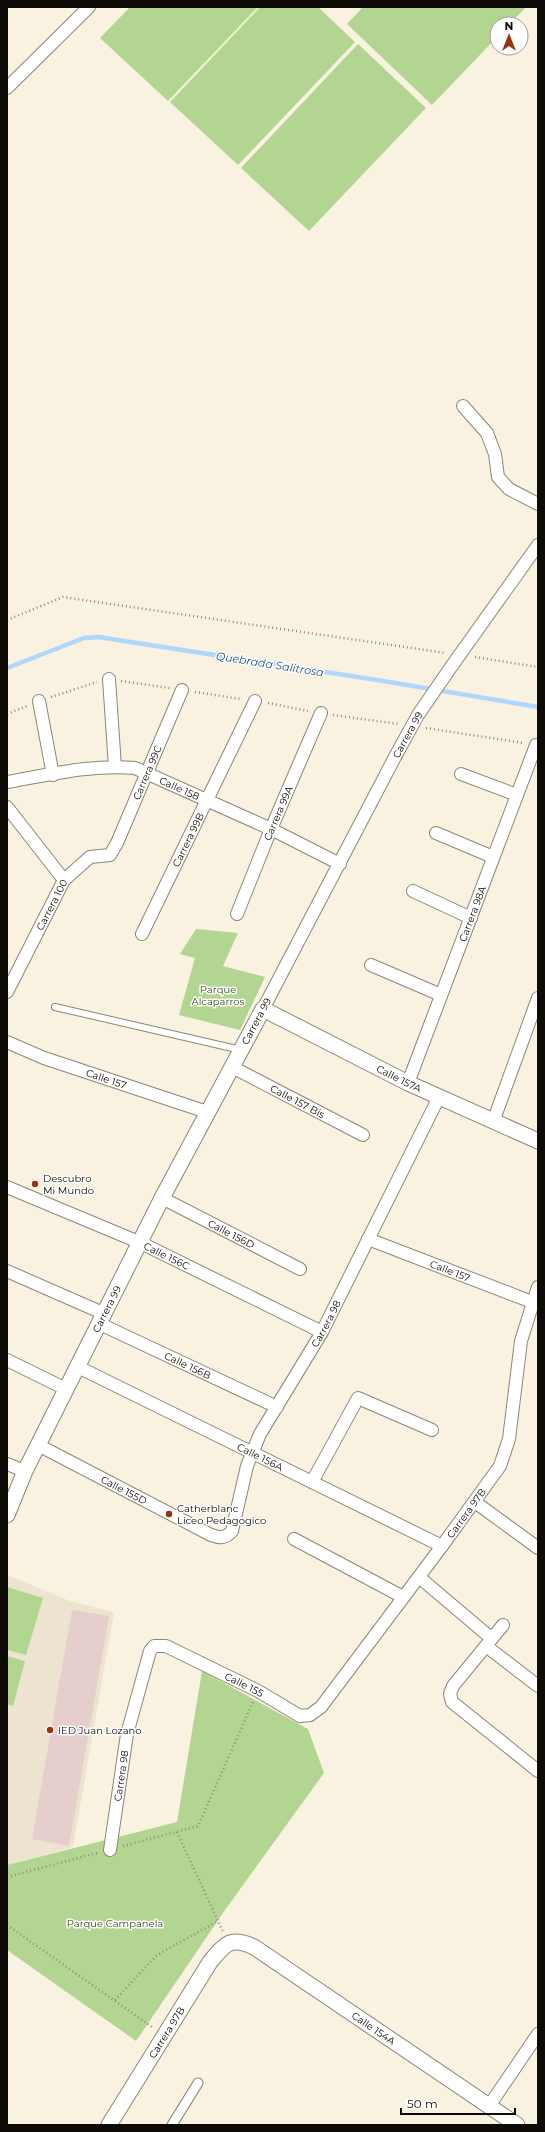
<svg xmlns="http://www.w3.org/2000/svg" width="545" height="2132" font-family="Montserrat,sans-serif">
  <rect width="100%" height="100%" fill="#faf2e0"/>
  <!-- education -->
  <polygon fill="#ece4cf" points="7,1575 70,1601 114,1612 73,1847 7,1865"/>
  <!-- green -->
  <g fill="#b3d592">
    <polygon points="130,7 258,7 168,101 100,38"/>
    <polygon points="260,7 318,7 355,42 238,165 170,102"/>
    <polygon points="363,7 526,7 510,24 497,24 497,37 432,105 347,24"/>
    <polygon points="358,44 426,108 309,231 241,168"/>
    <polygon points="196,929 238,933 223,966 265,977 240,1030 179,1015 195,958 180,954"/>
    <polygon points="7,1587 43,1598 26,1655 7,1650"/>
    <polygon points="7,1656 25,1661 13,1706 7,1704"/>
    <polygon points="202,1671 308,1729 324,1773 225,1910 136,2041 7,1950 7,1865 177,1822"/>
  </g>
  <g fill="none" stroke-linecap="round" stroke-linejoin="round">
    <!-- stream -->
    <polyline stroke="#aed7fb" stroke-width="4.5" points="7,668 84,638 98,637 377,680 538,707"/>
  </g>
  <!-- building -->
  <polygon fill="#e5cecb" points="72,1610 109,1616 69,1846 32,1839"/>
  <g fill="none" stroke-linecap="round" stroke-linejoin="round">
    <!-- service casing -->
    <g stroke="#8d8675" stroke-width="8">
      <polyline id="service" points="55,1007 241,1050"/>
    </g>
    <!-- pedestrian casing -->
    <g stroke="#8d8675" stroke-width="11">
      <polyline id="pedestrian" points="172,2125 198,2083"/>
    </g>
    <!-- minor casing -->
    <g stroke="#8d8675" stroke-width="14">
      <g id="minor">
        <polyline points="7,88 89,7"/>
        <polyline points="463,406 487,433 495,454 498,477 509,489 538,504"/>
        <polyline points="109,679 115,767"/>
        <polyline points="39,701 53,775"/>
        <polyline points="461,774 517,795"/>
        <path id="s1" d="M7 782C48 775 93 764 135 768L271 829 340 864"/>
        <polyline points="7,807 64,880"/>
        <polyline points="436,833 493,857"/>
        <polyline points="413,891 471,918"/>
        <path id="s2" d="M237 914 271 829 321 713"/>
        <path id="s3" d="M142 934 255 701"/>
        <polyline points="371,965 441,995"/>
        <path id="s4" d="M7 992 64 880 90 857 110 855 117 843 182 690"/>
        <path id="s5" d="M263 1009 396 755 418 715 451 667 538 545"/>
        <path id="s6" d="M7 1042 44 1058 207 1112"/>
        <path id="s7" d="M232 1067 363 1135"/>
        <path id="s8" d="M408 1083 536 745"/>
        <polyline points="493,1122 538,998"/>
        <path id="s9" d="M7 1187 141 1243 322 1332"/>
        <path id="s10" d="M162 1198 300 1269"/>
        <path id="s11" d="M368 1239 532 1302"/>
        <polyline points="7,1271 105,1314"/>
        <path id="s12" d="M100 1324 277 1407"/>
        <polyline points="7,1360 66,1389"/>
        <path id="s13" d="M78 1367 442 1546"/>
        <path id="s14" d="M38 1445 211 1535C220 1538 225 1539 232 1531L247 1466 260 1434 322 1332 439 1097"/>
        <polyline points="7,1464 25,1471"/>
        <polyline points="312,1482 358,1398 432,1430"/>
        <polyline points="475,1502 538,1548"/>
        <polyline points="294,1539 403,1597"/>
        <polyline points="419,1577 491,1638"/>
        <polyline points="503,1625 453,1686 450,1694 452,1702 538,1771"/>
        <polyline points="486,1646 538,1686"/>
        <path id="s15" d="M110 1850 127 1734 150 1651 154 1646H166L258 1691 300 1716 310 1715 321 1707 442 1546 500 1466 509 1439 521 1341 538 1287"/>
        <polyline points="489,2106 538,2034"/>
      </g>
    </g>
    <!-- tertiary casing -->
    <g stroke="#8d8675" stroke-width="17">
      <g id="tertiary">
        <path id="s16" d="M7 1515 25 1471 162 1198 263 1009 408 1083 538 1141"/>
        <path id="s17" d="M109 2125 210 1962C225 1944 230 1936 254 1947L517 2125"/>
      </g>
    </g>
    <!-- path -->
    <g stroke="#908b7e" stroke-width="2.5" stroke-dasharray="1 3" stroke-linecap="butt">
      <polyline points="7,620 63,597 446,653"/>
      <polyline points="475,657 538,667"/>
      <polyline points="121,681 170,688"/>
      <polyline points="195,692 241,699"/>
      <polyline points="51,697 97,682"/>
      <polyline points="268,703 308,711"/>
      <polyline points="7,714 27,706"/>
      <polyline points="333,715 399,724"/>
      <polyline points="426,728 524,743"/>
      <polyline points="177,1832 223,1932"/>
      <polyline points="123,1846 198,1826 253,1702"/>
      <polyline points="7,1877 97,1853"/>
      <polyline points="7,1925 152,2027"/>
      <polyline points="115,2000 157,1955 218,1921"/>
    </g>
    <!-- service -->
    <use href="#service" stroke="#fff" stroke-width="6"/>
    <!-- pedestrian -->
    <use href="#pedestrian" stroke="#fff" stroke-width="9"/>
    <!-- minor -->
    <use href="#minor" stroke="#fff" stroke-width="12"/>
    <!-- tertiary -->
    <use href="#tertiary" stroke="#fff" stroke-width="15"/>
  </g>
  <!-- markers -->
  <g fill="#99320f" stroke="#fff" stroke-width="1.5">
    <circle cx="35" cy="1184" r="4"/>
    <circle cx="169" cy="1514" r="4"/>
    <circle cx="50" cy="1730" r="4"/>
  </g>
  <g text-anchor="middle" stroke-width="3" stroke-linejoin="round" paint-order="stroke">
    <!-- street labels -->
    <g font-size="10" fill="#0e0b06" stroke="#fff">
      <text dy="4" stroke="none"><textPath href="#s5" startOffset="310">Carrera 99</textPath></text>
      <text dy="4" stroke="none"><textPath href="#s4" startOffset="271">Carrera 99C</textPath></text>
      <text dy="4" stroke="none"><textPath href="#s1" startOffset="178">Calle 158</textPath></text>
      <text dy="4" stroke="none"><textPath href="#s2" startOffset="109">Carrera 99A</textPath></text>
      <text dy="4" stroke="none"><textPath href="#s3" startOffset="105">Carrera 99B</textPath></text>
      <text dy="4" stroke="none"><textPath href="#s4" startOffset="98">Carrera 100</textPath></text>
      <text dy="4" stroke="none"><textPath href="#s8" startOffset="181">Carrera 98A</textPath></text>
      <text transform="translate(256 1021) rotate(-62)" y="4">Carrera 99</text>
      <text dy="4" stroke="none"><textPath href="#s16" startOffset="720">Calle 157A</textPath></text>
      <text dy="4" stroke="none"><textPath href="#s6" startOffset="106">Calle 157</textPath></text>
      <text dy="4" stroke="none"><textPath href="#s7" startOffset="74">Calle 157 Bis</textPath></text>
      <text dy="4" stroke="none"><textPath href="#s10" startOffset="78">Calle 156D</textPath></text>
      <text dy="4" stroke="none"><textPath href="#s9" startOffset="174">Calle 156C</textPath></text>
      <text dy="4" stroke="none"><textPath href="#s11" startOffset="88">Calle 157</textPath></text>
      <text dy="4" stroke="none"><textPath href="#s16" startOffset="229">Carrera 99</textPath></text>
      <text dy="4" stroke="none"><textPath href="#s14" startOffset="448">Carrera 98</textPath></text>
      <text dy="4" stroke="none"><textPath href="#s12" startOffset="97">Calle 156B</textPath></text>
      <text dy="4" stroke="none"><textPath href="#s13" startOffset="203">Calle 156A</textPath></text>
      <text dy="4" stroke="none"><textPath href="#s14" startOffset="97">Calle 155D</textPath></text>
      <text dy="4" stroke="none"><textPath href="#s15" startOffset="639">Carrera 97B</textPath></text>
      <text dy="4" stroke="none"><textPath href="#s15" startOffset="309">Calle 155</textPath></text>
      <text dy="4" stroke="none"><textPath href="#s15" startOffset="75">Carrera 98</textPath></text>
      <text dy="4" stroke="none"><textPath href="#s17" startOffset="389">Calle 154A</textPath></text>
      <text dy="4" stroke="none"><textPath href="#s17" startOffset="109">Carrera 97B</textPath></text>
    </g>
    <!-- park labels -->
    <g font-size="10" fill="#314912" stroke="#fff">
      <text x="218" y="993">Parque<tspan x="218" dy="12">Alcaparros</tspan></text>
      <text x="115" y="1927">Parque Campanela</text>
    </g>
    <!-- poi labels -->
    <g font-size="10" fill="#0e0b06" stroke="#fff" text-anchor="start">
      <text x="43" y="1182">Descubro<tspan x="43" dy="12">Mi Mundo</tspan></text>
      <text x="177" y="1512">Catherblanc<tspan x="177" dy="12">Liceo Pedagogico</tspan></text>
      <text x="58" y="1734">IED Juan Lozano</text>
    </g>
    <!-- water labels -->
    <g font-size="11" font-style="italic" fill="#215179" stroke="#fff">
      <text transform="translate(270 664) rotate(9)" y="4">Quebrada Salitrosa</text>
    </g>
  </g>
  <!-- border -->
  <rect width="545" height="2132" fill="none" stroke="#0e0b06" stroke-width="16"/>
  <!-- north arrow -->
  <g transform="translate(509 36)"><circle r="19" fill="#ffffff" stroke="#9f9d9b"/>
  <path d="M0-3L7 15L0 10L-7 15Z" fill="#99320f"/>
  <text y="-6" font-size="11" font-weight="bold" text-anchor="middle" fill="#0e0b06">N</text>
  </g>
  <!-- scale -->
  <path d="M401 2108v6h114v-6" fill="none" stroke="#0e0b06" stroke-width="2"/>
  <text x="407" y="2108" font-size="12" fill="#0e0b06" stroke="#ffffff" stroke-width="3" paint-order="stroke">50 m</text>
</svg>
